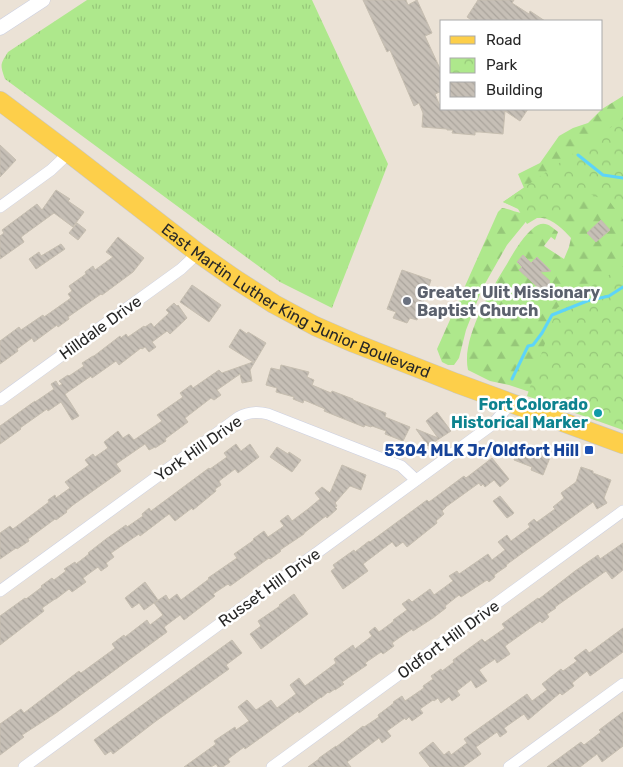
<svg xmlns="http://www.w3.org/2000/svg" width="623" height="767" font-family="Rubik,sans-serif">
  <defs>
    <pattern id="grass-tufts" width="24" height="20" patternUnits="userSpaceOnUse" patternTransform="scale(1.25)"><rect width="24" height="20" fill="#aee88c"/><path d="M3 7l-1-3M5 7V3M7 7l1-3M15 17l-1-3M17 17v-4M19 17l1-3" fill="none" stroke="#96c779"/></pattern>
    <pattern id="forest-firs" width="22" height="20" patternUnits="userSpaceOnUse" patternTransform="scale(1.25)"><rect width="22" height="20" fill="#aee88c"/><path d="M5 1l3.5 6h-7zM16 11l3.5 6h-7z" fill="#96c779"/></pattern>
    <pattern id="park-crowns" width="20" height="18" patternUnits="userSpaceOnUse" patternTransform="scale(1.25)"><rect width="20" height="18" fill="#aee88c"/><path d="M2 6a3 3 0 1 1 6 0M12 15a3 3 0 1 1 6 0" fill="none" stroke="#96c779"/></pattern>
    <pattern id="building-back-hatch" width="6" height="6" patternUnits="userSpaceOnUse" patternTransform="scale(1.25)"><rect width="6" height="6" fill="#c6bfb6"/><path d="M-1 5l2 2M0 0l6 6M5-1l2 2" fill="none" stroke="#aaa49c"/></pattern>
  </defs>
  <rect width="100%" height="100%" fill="#ebe2d6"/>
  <!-- grass -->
  <path fill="url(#grass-tufts)" d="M87 0H312L388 164 332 308 280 282 5 79C0 64 0 65 8 52Z"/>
  <!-- forest -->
  <g fill="url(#forest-firs)">
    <path d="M623 96V423L509 385 490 381 468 370C461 338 491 290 507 264 513 253 527 230 538 225 546 221 552 227 558 232L555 240 551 237 544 246 564 259 569 247 571 238C564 230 553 219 542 218L503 202 524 188 518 174 540 163 559 136 573 128 588 123 602 109Z"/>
    <path d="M502 208C511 209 516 213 525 213L529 218 507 245 482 289 466 330 459 358 454 365H448L442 362 437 349 498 212Z"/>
  </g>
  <!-- park -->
  <g fill="url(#park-crowns)">
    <polygon points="623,119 623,220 610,202 587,193 547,218 537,218 527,224 518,209 503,202"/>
    <polygon points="623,266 623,430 527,396 557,308"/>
  </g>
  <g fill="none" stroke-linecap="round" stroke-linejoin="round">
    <!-- stream -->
    <g stroke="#5dd4f9" stroke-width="3">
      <polyline points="578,155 603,175 623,178"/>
      <polyline points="512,379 528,346 533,345 542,333 552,315 587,301 609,296 623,287"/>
    </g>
  </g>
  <!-- building -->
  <g fill="url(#building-back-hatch)" stroke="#c6beb0">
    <polygon points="363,0 406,0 408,5 417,0 432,33 425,36 442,73 442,91 435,94 440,106 442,107 442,109 528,109 520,121 505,111 503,134 480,132 475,132 475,135 452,133 453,130 447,130 447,129 422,127 423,113 419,103 414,106 390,50 387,52"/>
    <polygon points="478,0 514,0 512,3 529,14 530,11 545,21 473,21 467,17"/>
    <polygon points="0,145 16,160 0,177"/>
    <polygon points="56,190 70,199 68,201 84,212 73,227 54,213 21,237 24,242 0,259 0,236 4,233 2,230 37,204 42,210"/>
    <polygon points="601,220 610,230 596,242 587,233"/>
    <polygon points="77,223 86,230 78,240 69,233"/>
    <polygon points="118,237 144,258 133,272 102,295 101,294 68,317 69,319 58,327 57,325 34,342 32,338 17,349 18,351 0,364 0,341 19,327 21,330 43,315 44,317 71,298 68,294 72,291 69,286 86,274 85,272 93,266 95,270 113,257 106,252"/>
    <polygon points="61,244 65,249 36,269 29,259 39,252 41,256"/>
    <polygon points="523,255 531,263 537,257 551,271 540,272 550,281 549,282 550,284 543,292 519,270 522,267 517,262"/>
    <polygon points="402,270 431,280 417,320 410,318 407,323 393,318 396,312 387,309"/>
    <polygon points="192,285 221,305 209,322 180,302"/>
    <polygon points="174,303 177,306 178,305 187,318 170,334 167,331 152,342 156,347 149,352 145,347 142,349 141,348 119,365 116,361 92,378 91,376 65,394 79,416 72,420 61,402 48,411 47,409 20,428 21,429 0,444 0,426 35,401 35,402 54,389 51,384 56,381 59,386 62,384 59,381 68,375 69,376 84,366 82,363 93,356 94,356 120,336 121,338 126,334 128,337 144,326 145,327 151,323 154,327 169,313 166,310"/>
    <polygon points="240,329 247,334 248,332 266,343 250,370 252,381 242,383 240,374 217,390 221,395 214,400 211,398 185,418 188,422 165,439 166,441 155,448 155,447 149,450 145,444 116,464 121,471 73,505 66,511 67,512 56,520 55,519 28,539 29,541 17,549 16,548 0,559 0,533 10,526 13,529 49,502 48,500 55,495 56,498 70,488 65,482 89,465 85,460 93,454 95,457 108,448 104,442 118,431 123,438 129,434 134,440 162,421 157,415 183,397 180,393 191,385 193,388 219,370 222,373 253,362 229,347"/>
    <polygon points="281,365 309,372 307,377 314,380 312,385 331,393 332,391 353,399 353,400 386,413 385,417 410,427 403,441 385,434 386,431 372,426 371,427 365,425 364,427 324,411 325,409 304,400 303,403 293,399 294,397 276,392 277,388 266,385 271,368 280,370"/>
    <polygon points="437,412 451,431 428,446 416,429 438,438 426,421"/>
    <polygon points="520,443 551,455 543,475 531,470 532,467 514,460"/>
    <polygon points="236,444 241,451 250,444 259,457 238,473 235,469 219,481 221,485 215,489 216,491 193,510 192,508 175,521 169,514 140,536 139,534 111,553 114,557 106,563 108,566 101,571 98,567 83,578 86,582 72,592 69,589 56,599 55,599 42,608 44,611 0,645 0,616 25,598 26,599 42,587 41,586 52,578 54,580 66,571 64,569 75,562 76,564 89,554 88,553 106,539 126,525 127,527 143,516 142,514 149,508 151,511 209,468 210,469 227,457 224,453"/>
    <polygon points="277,447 288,454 289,452 301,460 292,472 270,457"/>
    <polygon points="492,458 509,479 500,487 494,480 485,487 483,484 481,486 479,483 447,506 442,511 444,514 436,521 437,523 407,547 403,542 396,547 392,542 363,564 368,571 343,589 331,571 335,568 333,565 354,550 355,552 369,541 370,542 427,500 429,502 464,476 466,478"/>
    <polygon points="342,465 366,475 361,490 350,486 335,503 337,506 335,507 337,509 327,518 326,516 304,533 304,534 280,550 281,551 277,554 270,559 269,558 230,586 228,584 213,594 215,596 184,620 180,615 164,627 167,632 56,713 22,735 24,737 0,755 0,724 21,709 24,713 79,671 81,673 114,649 115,648 112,644 124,635 125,637 147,620 150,625 163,615 154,603 166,595 169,600 177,594 181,600 209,579 208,578 237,558 234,554 254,540 253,539 264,531 268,537 284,526 280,521 288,515 292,521 308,509 320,499 315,493 322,487 330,493"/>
    <polygon points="581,467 593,471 593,473 611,480 604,498 607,503 597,509 593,502 506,565 507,566 494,575 495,577 489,582 487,580 461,597 459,595 445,606 446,608 433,618 413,631 412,629 396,640 392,643 394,646 383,654 381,652 365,663 367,665 342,682 344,684 335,690 335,689 329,693 328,692 321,698 321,697 299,713 298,711 245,749 244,747 228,759 230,762 223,767 218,767 216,764 211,767 184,767 216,744 214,741 235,727 236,730 249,721 238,707 247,700 256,710 271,700 277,708 296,694 290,685 299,678 305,686 336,663 334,659 335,658 353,645 355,649 372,636 369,632 375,627 379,632 394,621 393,620 407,610 402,604 409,599 412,602 430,589 434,595 453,581 449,576 457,571 459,574 488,554 492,560 505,550 498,542 507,535 511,541 530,527 528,524 534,519 537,522 555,509 553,507 564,498 561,493 576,482"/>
    <polygon points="500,496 514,513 513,514 507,518 493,501"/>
    <polygon points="623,543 623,570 612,579 606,571 555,607 556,608 547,614 549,617 542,623 540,621 505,646 510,654 497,663 495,659 479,670 487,681 476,688 471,680 457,691 460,695 452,701 449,697 441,703 438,698 434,701 433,700 420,709 423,713 412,721 409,717 406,720 405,718 387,731 391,736 382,743 379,738 347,762 351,767 308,767 319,759 319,758 336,746 336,747 363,726 364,727 379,717 378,715 394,703 393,702 402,696 405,701 424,688 423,686 433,679 431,676 441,669 442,671 454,662 453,660 482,639 485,642 505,628 502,624 538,598 539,599 575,571 598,555 600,559"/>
    <polygon points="145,582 158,600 144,610 139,603 132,608 125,598"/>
    <polygon points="294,594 308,614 261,649 250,634 261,626 258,621 280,606 279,605"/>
    <polygon points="623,628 623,652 590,676 587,671 572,683 574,686 562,695 560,693 528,720 524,714 504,728 507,732 500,737 497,732 476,747 481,754 463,767 430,767 419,753 433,742 444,755 449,751 451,755 467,743 464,739 527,694 532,701 547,690 542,684 561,669 563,671 577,661 574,658 586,649 589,653"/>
    <polygon points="232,640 242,653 226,665 229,669 156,721 113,754 111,751 105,755 94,740"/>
    <polygon points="623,712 623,746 602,762 597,754 580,767 547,767 581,742 584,745 601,732 599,730"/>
  </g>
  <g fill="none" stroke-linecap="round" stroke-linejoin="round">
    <!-- minor casing -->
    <g stroke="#ccd0e2" stroke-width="12">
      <g id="minor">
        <polyline points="0,207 51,170 69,153"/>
        <polyline points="0,400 181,269 198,253"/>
        <path d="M0 591 239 417C248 412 257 411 268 414L401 466 416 480"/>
        <polyline points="24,767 493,424 511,403"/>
        <polyline points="272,767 623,511"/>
        <polyline points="509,767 623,684"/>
      </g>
    </g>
    <!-- tertiary casing -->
    <g stroke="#ccd0e2" stroke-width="15">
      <polyline id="tertiary" points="0,28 43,0"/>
    </g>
    <!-- primary casing -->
    <g stroke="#c7c7c7" stroke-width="20">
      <g id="primary">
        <path id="s1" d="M0 101 69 153 198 253 235 279 274 304 315 326 354 343 456 383 623 444"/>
      </g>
    </g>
    <!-- minor -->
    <use href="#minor" stroke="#fff" stroke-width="11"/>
    <!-- tertiary -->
    <use href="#tertiary" stroke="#fff" stroke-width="14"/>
    <!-- primary -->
    <use href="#primary" stroke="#fdcf4a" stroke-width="19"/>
  </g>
  <!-- markers -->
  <circle fill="#6b7280" stroke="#fff" stroke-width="2" cx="407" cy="301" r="5"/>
  <circle fill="#0f9aa8" stroke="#fff" stroke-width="2" cx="598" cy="413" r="5"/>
  <rect fill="#1a4fb4" stroke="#fff" stroke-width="2" x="584" y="445" width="10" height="10" rx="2.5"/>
  <g text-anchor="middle" stroke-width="5" stroke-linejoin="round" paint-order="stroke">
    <!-- worship labels -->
    <g font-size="16" font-weight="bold" fill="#5b616d" stroke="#fff" text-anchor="start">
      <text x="417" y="298">Greater Ulit Missionary<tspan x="417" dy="18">Baptist Church</tspan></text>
    </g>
    <!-- street labels -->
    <g font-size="16" fill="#272727" stroke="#fff">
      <text dy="6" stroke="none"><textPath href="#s1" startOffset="359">East Martin Luther King Junior Boulevard</textPath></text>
      <text transform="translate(100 327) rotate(-36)" y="6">Hilldale Drive</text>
      <text transform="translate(198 448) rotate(-35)" y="6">York Hill Drive</text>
      <text transform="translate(269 587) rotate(-36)" y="6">Russet Hill Drive</text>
      <text transform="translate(448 639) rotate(-36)" y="6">Oldfort Hill Drive</text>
    </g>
    <!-- culture labels -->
    <g font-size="16" font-weight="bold" fill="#0d838f" stroke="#fff" text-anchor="end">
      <text x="588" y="410">Fort Colorado<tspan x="588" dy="18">Historical Marker</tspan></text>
    </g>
    <!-- transit labels -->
    <g font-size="16" font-weight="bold" fill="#164399" stroke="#fff" text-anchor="end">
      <text x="579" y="456">5304 MLK Jr/Oldfort Hill</text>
    </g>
  </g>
  <!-- legend -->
  <rect x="440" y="20" width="162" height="90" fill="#ffffff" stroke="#a9a9a9"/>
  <rect x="450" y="36" width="25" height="8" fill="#fdcf4a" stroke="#a9a9a9"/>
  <text x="486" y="45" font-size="15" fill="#272727">Road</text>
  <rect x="450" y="58" width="25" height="15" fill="url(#park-crowns)" stroke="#a9a9a9"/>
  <text x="486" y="70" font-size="15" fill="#272727">Park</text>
  <rect x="450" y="82" width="25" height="15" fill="url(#building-back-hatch)" stroke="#a9a9a9"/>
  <text x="486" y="95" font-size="15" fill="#272727">Building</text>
</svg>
